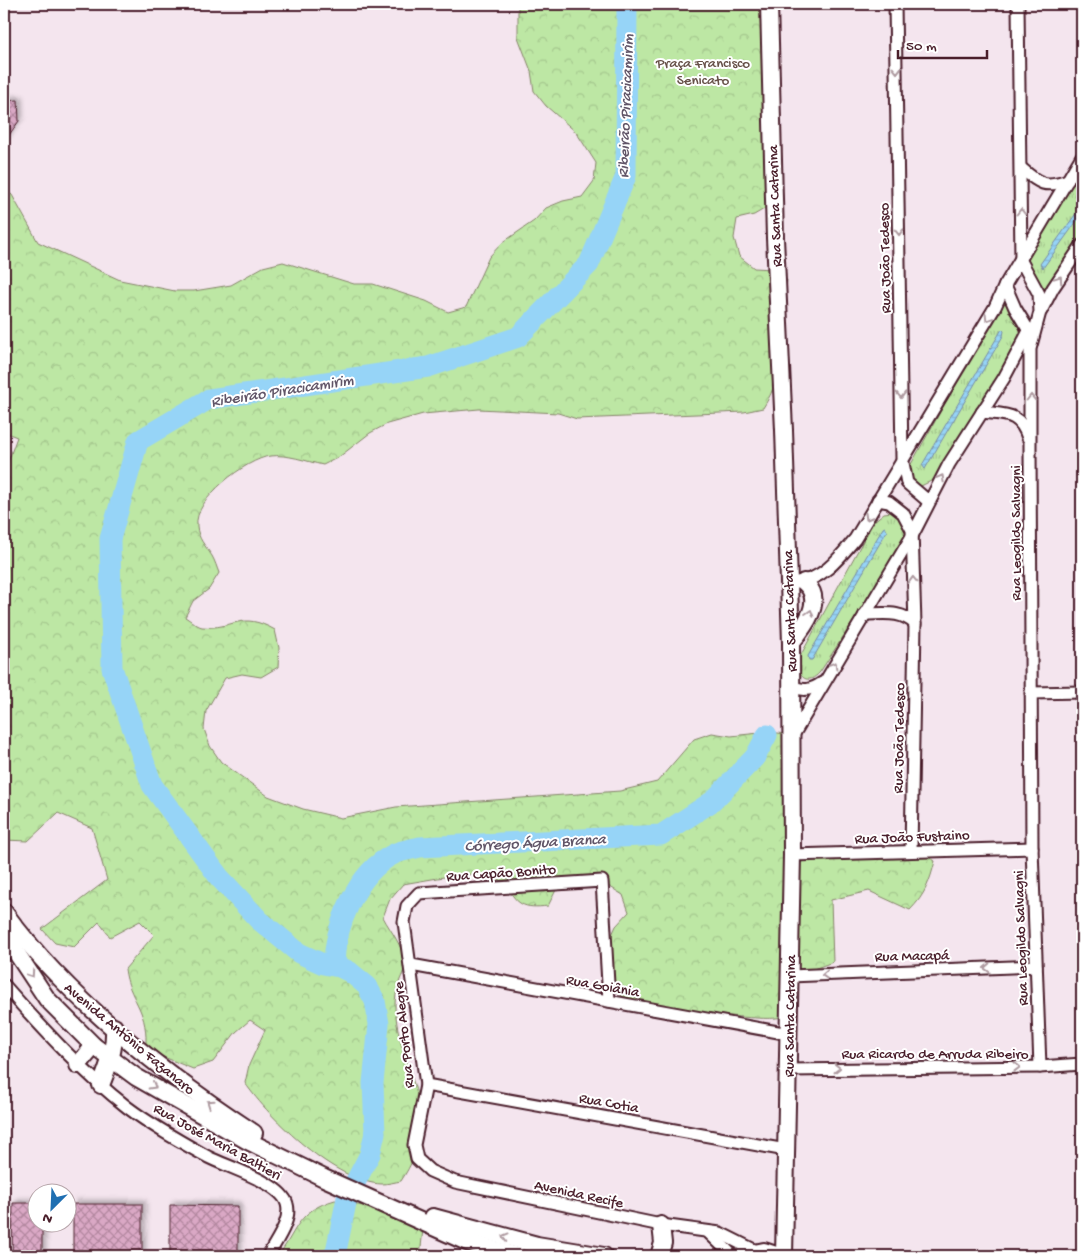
<svg xmlns="http://www.w3.org/2000/svg" width="1086" height="1260" font-family="'Gochi Hand',sans-serif">
  <defs>
    <pattern id="grass-tufts" width="24" height="20" patternUnits="userSpaceOnUse" patternTransform="scale(1.25)"><rect width="24" height="20" fill="#bde7a4"/><path d="M3 7l-1-3M5 7V3M7 7l1-3M15 17l-1-3M17 17v-4M19 17l1-3" fill="none" stroke="#a4c68d"/></pattern>
    <pattern id="forest-crowns" width="20" height="18" patternUnits="userSpaceOnUse" patternTransform="scale(1.25)"><rect width="20" height="18" fill="#bde7a4"/><path d="M2 6a3 3 0 1 1 6 0M12 15a3 3 0 1 1 6 0" fill="none" stroke="#a4c68d"/></pattern>
    <pattern id="water-rules" width="6" height="5" patternUnits="userSpaceOnUse" patternTransform="scale(1.25)"><rect width="6" height="5" fill="#96d4f7"/><path d="M0 2.5h6" fill="none" stroke="#83b6d4"/></pattern>
    <pattern id="building-cross-hatch" width="8" height="8" patternUnits="userSpaceOnUse" patternTransform="scale(1.25)"><rect width="8" height="8" fill="#daa8c5"/><path d="M0 0l8 8M0 8l8-8" fill="none" stroke="#b388a0"/></pattern>
    <filter id="shadow"><feDropShadow dx="3.5" dy="-3.5" stdDeviation="2.5" flood-color="#0004"/></filter>
  </defs>
  <rect width="100%" height="100%" fill="#f4e5ee"/>
  <filter id="ink" filterUnits="userSpaceOnUse"><feTurbulence type="fractalNoise" baseFrequency=".02" numOctaves="2"/><feDisplacementMap in="SourceGraphic" scale="10" xChannelSelector="R" yChannelSelector="G"/><feConvolveMatrix kernelMatrix="1 2 1 2 8 2 1 2 1" color-interpolation-filters="sRGB"/></filter>
  <g filter="url(#ink)">
    <!-- grass -->
    <g fill="url(#grass-tufts)" stroke="#848368">
      <polygon points="1082,159 1082,238 1050,295 1044,291 1024,258"/>
      <polygon points="1004,298 1018,321 1020,332 1016,343 1003,369 933,480 915,489 905,475"/>
      <path d="M892 512 900 516 909 529 903 545 820 672C808 686 798 678 797 662L874 521 884 513Z"/>
    </g>
    <!-- forest -->
    <g fill="url(#forest-crowns)" stroke="#848368">
      <path d="M518 4H774L771 205 754 215 737 219 734 238 739 256 754 268 773 269 787 280C782 322 787 372 763 408L744 412 577 419 558 413 479 409 423 414 387 424 370 433 339 457 323 465C305 461 288 454 270 456 247 459 193 499 197 526 198 539 205 545 212 556 215 561 217 568 219 573L209 589 193 601 185 617C190 620 197 626 202 627 234 630 240 610 275 630L279 648 278 667 261 677 242 674 225 678 206 711 204 729 210 746 221 762 268 796 303 809 341 818 396 807 620 791 657 782 694 739 712 733 731 736 769 732 786 734 795 845 803 861 880 848 920 851 935 861C930 881 925 895 910 910L869 891 831 900 833 962 799 974 794 1010C788 1013 782 1018 776 1018 753 1021 634 1006 618 993 609 986 604 969 601 959L616 926 629 912 623 895 607 885 571 880 556 890 548 906C523 909 516 905 505 882L488 875 461 874 403 884 390 899 383 917C391 932 404 947 405 965 405 971 400 978 399 983 395 995 394 1005 396 1017 404 1083 445 1114 401 1181 395 1182 388 1184 382 1184 336 1183 270 1119 245 1083L249 1065 265 1030 250 1020 236 1032 213 1062 193 1069 159 1055 146 1043C147 1007 129 1000 125 969L154 935 140 921 110 937 99 922 74 947 55 943 42 929 107 880 92 828 58 813 28 841 4 840V473L17 437 4 432V188L12 195 38 242 120 280 175 291H194L231 285 263 267 283 262 354 284H373L426 301 448 312 466 307 489 257 502 243 534 221 546 208 563 201 582 197 594 181 596 163 576 132 546 106 534 91 531 71 518 37Z"/>
      <path d="M335 1200 372 1208 423 1229 420 1256H278C299 1228 297 1211 335 1200Z"/>
    </g>
    <!-- water -->
    <g fill="url(#water-rules)" stroke="#788ca5">
      <polygon points="1082,205 1082,214 1043,268 1040,264"/>
      <polygon points="1002,329 1004,331 1003,336 925,469 922,465"/>
      <polygon points="885,527 887,531 812,660 809,660 808,656 883,528"/>
    </g>
    <g fill="none" stroke-linecap="round" stroke-linejoin="round">
      <!-- river -->
      <g stroke="#96d4f7" stroke-width="21">
        <path d="M334 966C334 927 357 872 394 854 402 850 412 849 420 847L661 835 713 801 755 757 767 735"/>
        <polyline points="332,1256 336,1251 347,1198 370,1154 375,1133 373,1083 379,1024 375,1001 367,986 350,972 340,967 323,964 299,953 259,920 219,877 152,785 112,668 110,539 138,441 209,399 428,367 518,337 589,264 626,176 627,4"/>
      </g>
    </g>
    <!-- building -->
    <g fill="url(#building-cross-hatch)" stroke="#4a1f2b" filter="url(#shadow)">
      <polygon points="18,100 19,121 4,142 4,123 6,119 4,101"/>
      <polygon points="13,1203 38,1203 38,1222 42,1222 42,1255 12,1255"/>
      <rect x="73" y="1204" width="69" height="52"/>
      <polygon points="170,1205 238,1206 238,1256 170,1256"/>
    </g>
    <g fill="none" stroke-linecap="round" stroke-linejoin="round">
      <!-- street casing -->
      <g stroke="#4a1f2b" stroke-width="15">
        <g id="street">
          <polyline points="895,4 902,458 907,483 928,501"/>
          <polyline points="1018,4 1021,261 1039,294 1040,312 1030,349 1030,447 1032,848 1040,1067"/>
          <path d="M1021 168C1039 184 1045 188 1068 180"/>
          <polyline points="1005,285 1015,308 1029,331"/>
          <polyline points="1041,311 1053,288 1082,245"/>
          <path d="M982 412C1006 415 1020 412 1028 438"/>
          <polyline points="878,500 889,502 903,513 912,530 915,624 911,851"/>
          <path d="M797 582C822 581 840 557 855 539L995 307 1005 285 1082 156"/>
          <path d="M865 614C883 614 901 610 915 624"/>
          <path d="M792 686C803 692 812 690 822 683"/>
          <polyline points="1031,693 1082,692"/>
          <polyline points="792,737 912,536 949,464 1004,378 1030,329"/>
          <polyline points="792,855 1032,848"/>
          <polyline points="411,965 789,1034"/>
          <polyline points="790,976 1036,966"/>
          <path d="M4 985C42 1028 82 1072 127 1107 152 1126 181 1142 208 1157 227 1167 282 1183 287 1204 292 1221 275 1242 268 1256"/>
          <polyline points="609,1001 602,881 419,893 407,906 404,922 426,1085 414,1145 417,1159 430,1171 455,1182 661,1225 720,1233 756,1251"/>
          <polyline points="788,1070 1040,1067 1082,1064"/>
          <polyline points="426,1085 786,1150"/>
          <polyline points="709,1233 733,1256"/>
        </g>
      </g>
      <!-- secondary casing -->
      <g stroke="#4a1f2b" stroke-width="20">
        <g id="secondary">
          <polyline points="769,4 775,238 784,430 791,643 792,855 784,1256"/>
          <path d="M791 643C804 627 826 600 804 582"/>
          <path d="M4 912C67 999 164 1074 254 1133"/>
          <polyline points="4,934 47,999 94,1046 136,1077 248,1141 324,1178 467,1242 518,1256"/>
          <polyline points="78,1065 94,1046"/>
          <path d="M101 1085C109 1065 115 1049 114 1027"/>
          <polyline points="433,1217 537,1245 604,1256"/>
          <polyline points="659,1256 663,1243 661,1225"/>
          <polyline points="740,1256 764,1251 779,1256"/>
        </g>
      </g>
      <!-- street -->
      <use href="#street" stroke="#fff" stroke-width="11"/>
      <!-- secondary -->
      <use href="#secondary" stroke="#fff" stroke-width="16"/>
    </g>
    <!-- one-way arrows -->
    <defs><path id="oneway-chevron" d="M-2-3.5L2.5 0L-2 3.5" fill="none" stroke-width="1.6" stroke-linecap="round" stroke-linejoin="round" transform="scale(1.25)"/></defs>
    <g stroke="#ae9aa0">
      <use href="#oneway-chevron" transform="translate(897 70) rotate(89)"/>
      <use href="#oneway-chevron" transform="translate(1021 212) rotate(-90)"/>
      <use href="#oneway-chevron" transform="translate(899 232) rotate(89)"/>
      <use href="#oneway-chevron" transform="translate(1059 279) rotate(-56)"/>
      <use href="#oneway-chevron" transform="translate(988 318) rotate(122)"/>
      <use href="#oneway-chevron" transform="translate(901 395) rotate(89)"/>
      <use href="#oneway-chevron" transform="translate(1031 398) rotate(-90)"/>
      <use href="#oneway-chevron" transform="translate(941 478) rotate(-61)"/>
      <use href="#oneway-chevron" transform="translate(868 517) rotate(120)"/>
      <use href="#oneway-chevron" transform="translate(913 580) rotate(-92)"/>
      <use href="#oneway-chevron" transform="translate(810 613) rotate(-72)"/>
      <use href="#oneway-chevron" transform="translate(834 665) rotate(-59)"/>
      <use href="#oneway-chevron" transform="translate(987 968) rotate(178)"/>
      <use href="#oneway-chevron" transform="translate(31 974) rotate(56)"/>
      <use href="#oneway-chevron" transform="translate(825 975) rotate(177)"/>
      <use href="#oneway-chevron" transform="translate(1017 1067) rotate(1)"/>
      <use href="#oneway-chevron" transform="translate(837 1068)"/>
      <use href="#oneway-chevron" transform="translate(153 1086) rotate(30)"/>
      <use href="#oneway-chevron" transform="translate(210 1103) rotate(-145)"/>
      <use href="#oneway-chevron" transform="translate(505 1237) rotate(-165)"/>
    </g>
  </g>
  <g text-anchor="middle" stroke-width="4" stroke-linejoin="round" paint-order="stroke">
    <!-- park labels -->
    <g font-size="15" fill="#675149" stroke="#fff">
      <text x="703" y="67">Praça Francisco<tspan x="703" dy="17">Senicato</tspan></text>
    </g>
    <!-- street labels -->
    <g font-size="15" fill="#4a1f2b" stroke="#fff">
      <text transform="translate(774 206) rotate(-92)" y="5">Rua Santa Catarina</text>
      <text transform="translate(884 258) rotate(-91)" y="5">Rua João Tedesco</text>
      <text transform="translate(1015 533) rotate(-90)" y="5">Rua Leogildo Salvagni</text>
      <text transform="translate(789 611) rotate(-92)" y="5">Rua Santa Catarina</text>
      <text transform="translate(898 738) rotate(-89)" y="5">Rua João Tedesco</text>
      <text transform="translate(912 836) rotate(-2)" y="5">Rua João Fustaino</text>
      <text transform="translate(501 872) rotate(-4)" y="5">Rua Capão Bonito</text>
      <text transform="translate(1020 938) rotate(-92)" y="5">Rua Leogildo Salvagni</text>
      <text transform="translate(912 955) rotate(-1)" y="5">Rua Macapá</text>
      <text transform="translate(603 985) rotate(10)" y="5">Rua Goiânia</text>
      <text transform="translate(789 1016) rotate(-89)" y="5">Rua Santa Catarina</text>
      <text transform="translate(403 1035) rotate(-96)" y="5">Rua Porto Alegre</text>
      <text transform="translate(130 1038) rotate(40)" y="5">Avenida Antônio Fazanaro</text>
      <text x="935" y="1058">Rua Ricardo de Arruda Ribeiro</text>
      <text transform="translate(609 1102) rotate(10)" y="5">Rua Cotia</text>
      <text transform="translate(218 1141) rotate(29)" y="5">Rua José Maria Baltieri</text>
      <text transform="translate(579 1193) rotate(12)" y="5">Avenida Recife</text>
    </g>
    <!-- water labels -->
    <g font-size="16" font-style="italic" fill="#615568" stroke="#fff">
      <text transform="translate(624 106) rotate(-88)" y="6">Ribeirão Piracicamirim</text>
      <text transform="translate(282 389) rotate(-9)" y="6">Ribeirão Piracicamirim</text>
      <text transform="translate(535 841) rotate(-3)" y="6">Córrego Água Branca</text>
    </g>
  </g>
  <!-- margin -->
  <rect width="1086" height="1260" fill="none" stroke="#fff" stroke-width="20"/>
  <rect x="10" y="10" width="1066" height="1240" fill="none" stroke="#4a1f2b" stroke-width="2" filter="url(#ink)"/>
  <!-- north arrow -->
  <g transform="translate(52 1208) rotate(204)"><circle r="24" fill="#ffffff" stroke="#b7a5aa"/>
  <path d="M0-4L9 19L0 12L-9 19Z" fill="#1f6fb2"/>
  <text y="-8" font-size="14" font-weight="bold" text-anchor="middle" fill="#4a1f2b">N</text>
  </g>
  <!-- scale -->
  <path d="M898 50v8h89v-8" fill="none" stroke="#4a1f2b" stroke-width="2.5"/>
  <text x="906" y="50" font-size="15" fill="#4a1f2b" stroke="#ffffff" stroke-width="4" paint-order="stroke">50 m</text>
</svg>
